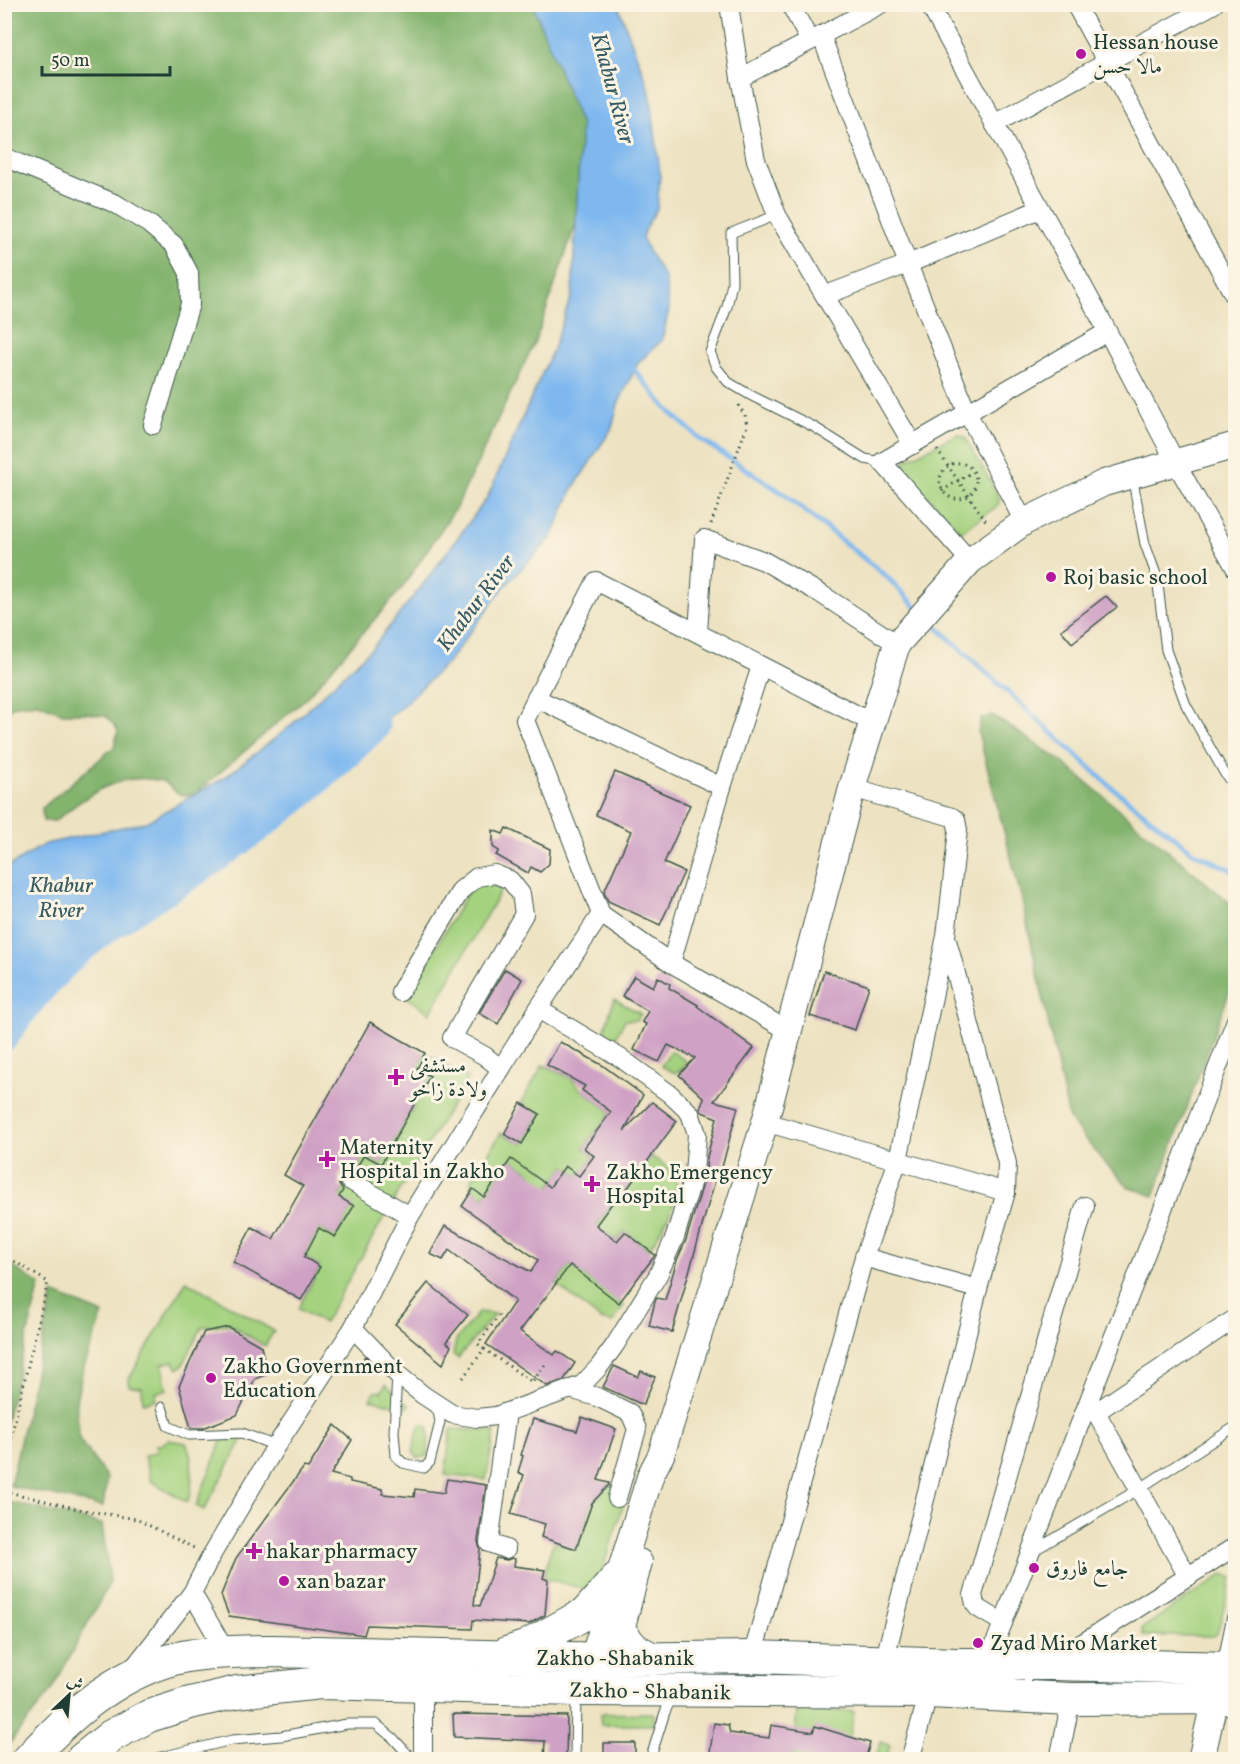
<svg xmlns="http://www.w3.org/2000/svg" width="1240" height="1764" font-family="Vollkorn,Amiri,serif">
  <rect width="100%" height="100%" fill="#fcf5e5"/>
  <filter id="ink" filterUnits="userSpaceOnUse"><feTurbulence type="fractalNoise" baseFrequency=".0167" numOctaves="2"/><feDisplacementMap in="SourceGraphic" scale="12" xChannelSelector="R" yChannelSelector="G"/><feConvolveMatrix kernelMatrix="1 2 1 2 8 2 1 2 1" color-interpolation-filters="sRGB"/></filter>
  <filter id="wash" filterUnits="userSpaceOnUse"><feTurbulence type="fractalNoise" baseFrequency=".008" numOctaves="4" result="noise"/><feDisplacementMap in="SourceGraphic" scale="24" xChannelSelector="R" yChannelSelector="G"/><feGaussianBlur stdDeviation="1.35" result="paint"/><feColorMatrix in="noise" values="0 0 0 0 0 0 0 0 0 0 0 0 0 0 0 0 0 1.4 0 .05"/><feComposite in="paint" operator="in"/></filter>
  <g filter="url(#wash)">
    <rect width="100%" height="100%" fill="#ede2c1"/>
    <!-- green -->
    <g fill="#a4d27f" stroke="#62885a" stroke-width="1.5">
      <polygon points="957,434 965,437 999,497 999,504 996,507 961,532 902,469 906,460"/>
      <polygon points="488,883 501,890 430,1013 407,997 466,895 473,887"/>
      <polygon points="614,999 641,1014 637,1020 625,1020 614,1040 604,1032"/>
      <polygon points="671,1051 686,1061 682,1069 675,1073 661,1066"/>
      <polygon points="425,1053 468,1078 391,1205 324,1323 298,1309 320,1267 304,1257 319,1228 335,1237 353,1207 339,1197 364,1155 381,1164 430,1077 417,1069"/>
      <polygon points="543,1065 571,1078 582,1090 611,1112 584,1148 594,1156 579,1176 565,1166 544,1195 532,1174 511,1159 484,1197 473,1189 470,1182 501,1133 523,1144 540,1114 521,1103"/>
      <path d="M651 1156C658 1161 670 1167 674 1174 685 1199 660 1229 649 1250L625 1232 617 1241 607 1234 588 1237 615 1200 605 1193 611 1184 624 1193Z"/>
      <polygon points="570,1265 624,1306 612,1323 601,1320 556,1284"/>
      <polygon points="186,1281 274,1331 265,1346 229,1324 202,1327 183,1365 178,1369 173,1361 162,1364 167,1389 156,1393 156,1399 143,1403 142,1387 129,1386 129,1379"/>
      <polygon points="479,1312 495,1314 458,1358 453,1355 456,1340"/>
      <polygon points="386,1384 409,1406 406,1408 370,1399 375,1391 381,1392"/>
      <polygon points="423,1424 429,1428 428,1456 418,1458 413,1452 419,1425"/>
      <polygon points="451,1429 495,1431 486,1480 445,1475"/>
      <polygon points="223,1437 244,1437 204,1510 196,1506"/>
      <path d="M168 1440 186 1443C193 1455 194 1490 187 1502L151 1481 144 1456 158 1451 156 1445H161Z"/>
      <polygon points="610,1484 625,1500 599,1580 585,1589 543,1578 552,1546 555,1542 576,1549 592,1503"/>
      <polygon points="1224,1574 1232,1578 1217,1634 1214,1636 1143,1636 1142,1628"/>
      <polygon points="854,1711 850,1737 816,1759 792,1760 797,1712"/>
      <polygon points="654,1713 654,1725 601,1725 600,1714"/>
      <polygon points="881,1742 890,1746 886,1759 875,1759"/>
    </g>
    <!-- forest -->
    <g fill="#83b46e" stroke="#517851" stroke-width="1.5">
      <path d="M5 5H533L581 125 576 223 537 337 457 506 402 588 305 699 195 794C191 794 185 796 181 795 174 792 169 784 162 781 120 770 85 796 55 821H43L42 808 114 747 118 730 106 716 86 713H63L38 703 17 705 5 711Z"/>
      <polygon points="992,715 1060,760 1235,907 1235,977 1154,1196 1129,1187 1103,1161 1069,1119 1022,900 978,732 981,719"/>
      <polygon points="5,1261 40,1285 5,1424"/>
      <polygon points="53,1293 103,1314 82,1373 76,1401 79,1439 107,1478 103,1507 10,1486"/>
      <polygon points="5,1501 102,1524 110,1582 51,1691 5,1749"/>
    </g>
    <!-- water -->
    <polygon fill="#7eb8ef" stroke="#4e7a92" stroke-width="1.5" points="533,5 618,5 650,92 660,174 657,209 648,223 642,237 649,253 665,278 669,309 662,340 638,363 618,404 612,428 572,490 552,537 505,586 448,662 399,709 307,786 220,842 119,917 48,980 5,1036 5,869 45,844 146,822 224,778 288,728 372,648 425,582 487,498 553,349 572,294 581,125"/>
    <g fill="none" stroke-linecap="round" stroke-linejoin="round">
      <!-- stream -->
      <g stroke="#7eb8ef" stroke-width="5">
        <polyline points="630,365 669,411 700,439 784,494 886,576 919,610"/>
        <polyline points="928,619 1110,786 1193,852 1236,872"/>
      </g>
      <!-- river -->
      <path stroke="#7eb8ef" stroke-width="30" d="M4 1036C30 998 60 964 96 936 137 905 183 881 225 851 278 814 329 772 375 726"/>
    </g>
    <g id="blocks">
      <!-- building -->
      <g fill="#cfa1c5">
        <polygon points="1106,596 1117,607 1072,643 1061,630"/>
        <polygon points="615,772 690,805 664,863 684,872 660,925 608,901 604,892 631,831 596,815"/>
        <polygon points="506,828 550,849 549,864 540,872 531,867 528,873 496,855 499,851 493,847 493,830 503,834"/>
        <polygon points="505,969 522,979 498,1024 479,1013"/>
        <polygon points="824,971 869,986 855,1030 810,1016"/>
        <polygon points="634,976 653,987 658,977 670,984 669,988 698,1005 697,1006 754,1048 714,1101 738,1107 721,1171 718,1170 672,1332 649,1326 655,1301 657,1298 665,1300 677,1260 686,1240 705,1177 707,1157 717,1118 702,1112 700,1108 704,1098 679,1075 695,1058 668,1045 659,1062 634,1050 646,1024 642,1022 648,1011 622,996"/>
        <polygon points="370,1022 425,1053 417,1069 430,1076 381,1164 364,1155 355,1170 344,1170 339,1175 339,1185 343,1190 339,1197 354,1206 335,1237 319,1228 304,1257 320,1267 301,1300 233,1262 252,1227 273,1239 303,1186 284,1175"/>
        <polygon points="560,1042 602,1065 643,1095 624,1131 652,1102 677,1121 624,1193 621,1191 596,1225 617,1241 625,1232 655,1255 653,1258 619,1303 570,1265 520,1331 554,1355 557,1351 575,1363 564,1380 547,1386 486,1344 515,1301 449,1250 443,1260 430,1254 445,1226 531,1272 538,1260 462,1206 473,1189 484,1197 511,1159 550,1187 565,1166 579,1176 594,1156 584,1148 611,1112 582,1090 585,1086 547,1065"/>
        <polygon points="521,1103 540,1114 522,1144 504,1134"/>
        <polygon points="428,1283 468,1315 446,1342 451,1346 443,1364 395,1324"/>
        <polygon points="228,1327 261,1346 267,1374 255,1379 237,1415 203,1428 191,1428 179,1386 204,1332"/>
        <polygon points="365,1356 376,1368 372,1374 359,1366"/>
        <polygon points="614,1366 638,1377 641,1371 655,1377 643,1405 603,1387"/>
        <polygon points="582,1417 616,1429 598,1480 609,1483 609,1485 592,1503 576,1549 541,1537 545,1524 511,1514 524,1475 518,1472 523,1456 521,1455 533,1419 577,1431"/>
        <polygon points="335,1425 352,1440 331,1474 350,1479 350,1482 382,1489 383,1494 414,1497 415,1489 444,1493 447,1479 486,1485 478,1541 480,1549 474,1605 480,1606 496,1558 507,1560 512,1558 515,1559 514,1566 545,1570 543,1578 548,1580 545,1615 529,1624 473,1620 472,1629 367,1625 364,1635 229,1616 221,1595 236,1558 304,1467 308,1468"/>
        <polygon points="453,1714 567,1716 566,1760 544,1760 545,1741 454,1737"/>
        <polygon points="714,1723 728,1725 730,1733 769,1738 771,1725 813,1732 815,1726 870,1743 865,1760 816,1760 793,1753 792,1760 709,1760"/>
        <rect x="604" y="1743" width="31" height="17"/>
      </g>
    </g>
  </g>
  <g filter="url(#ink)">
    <use href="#blocks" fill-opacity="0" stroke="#3e5649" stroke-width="1.5"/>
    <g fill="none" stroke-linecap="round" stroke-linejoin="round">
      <!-- lane casing -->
      <g stroke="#3e5649" stroke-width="11">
        <g id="lane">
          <polyline points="777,215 731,233 732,283 727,307 710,352 716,367 728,382 750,395 814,427 865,459 882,462"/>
          <polyline points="1132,476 1145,544 1157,577 1166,650 1186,705 1225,774 1236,789"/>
          <polyline points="397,1374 394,1432 396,1456 403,1463 424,1468 430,1462 440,1422 437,1406"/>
          <polyline points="162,1407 168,1426 189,1435 242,1433 276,1446"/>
          <polyline points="1033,1551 1139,1489 1236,1426"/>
          <polyline points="148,1760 232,1740 281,1736 347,1724 376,1724 393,1738 413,1760"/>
          <polyline points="575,1760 576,1696"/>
          <polyline points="650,1760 665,1712 672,1697"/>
        </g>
      </g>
      <!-- street casing -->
      <g stroke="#3e5649" stroke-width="20">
        <g id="street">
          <polyline points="729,4 740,78 756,160 777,215 913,445"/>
          <polyline points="790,4 810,41"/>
          <polyline points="929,4 1102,321 1176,463 1236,569"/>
          <polyline points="1075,4 1236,299"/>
          <polyline points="821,35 908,264 968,414 1024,522"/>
          <polyline points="740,78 881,4"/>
          <polyline points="994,124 1214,4"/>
          <polyline points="4,157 116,204 149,224 174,245 189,273 190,304 153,425"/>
          <polyline points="826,295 908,264 1040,209"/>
          <polyline points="970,561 882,462 1107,332"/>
          <polyline points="698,633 704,539 764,561 821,594 897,644"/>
          <polyline points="536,698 722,787 761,666"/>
          <polyline points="671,963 722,787"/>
          <polyline points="400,992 461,890 477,877 495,874 510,880 521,894 524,914 452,1038 485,1056 501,1069"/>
          <polyline points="789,1031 671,963 601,914 525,720 596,581 871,722"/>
          <polyline points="765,1122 1006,1192"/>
          <polyline points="349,1180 410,1216"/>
          <polyline points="864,1257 978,1289"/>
          <polyline points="353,1328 397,1374 423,1395 452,1414 477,1418 496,1416 582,1385 599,1367 615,1345 658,1275 675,1237 694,1174 697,1134 690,1113 670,1094 622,1059 538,1009"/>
          <polyline points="570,1389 597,1397 630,1413 637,1429 617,1498"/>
          <polyline points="1087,1407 1096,1412 1188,1577"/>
          <polyline points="1096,1412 1236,1318"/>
          <polyline points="506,1549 489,1543 507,1412"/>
          <polyline points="192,1593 226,1652"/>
          <polyline points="1003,1623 978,1608 975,1604 973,1595 1085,1206"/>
          <polyline points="752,1657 864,1257 898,1160 946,936 958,830 956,820 952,817 852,788"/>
          <polyline points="1054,1661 1236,1546"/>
          <polyline points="884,1662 978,1289 1006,1192 1007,1163 947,940"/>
          <polyline points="987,1664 1236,1020"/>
          <polyline points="1226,1668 1236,1618"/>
          <polyline points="131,1671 192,1593 211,1556 276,1446 353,1328 410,1216 538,1009 601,914"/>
          <polyline points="423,1760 423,1686"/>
          <polyline points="910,1760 929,1692"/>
          <polyline points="1059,1760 1071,1699"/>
        </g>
      </g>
      <!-- secondary casing -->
      <g stroke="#3e5649" stroke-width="28">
        <g id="secondary">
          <polyline points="616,1649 639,1562"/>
          <polyline points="605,1672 598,1666 593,1659 651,1474 661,1455 765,1122 852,788 897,644 970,561 1024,522 1104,483 1236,445"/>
          <polyline points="1201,1760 1215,1698"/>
        </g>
      </g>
      <!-- highway casing -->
      <g stroke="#3e5649" stroke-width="34">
        <g id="highway">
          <polyline points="620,1632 634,1649 653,1659"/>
          <polyline points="507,1653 525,1647 586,1613 616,1579"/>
          <path d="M28 1760C71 1712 127 1665 193 1655 219 1652 245 1651 272 1651L612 1659 752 1657 956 1664H1050L1236 1668"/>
          <polyline points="81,1760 111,1736 149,1716 190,1703 237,1692 321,1683 576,1690 929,1692 1071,1699 1236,1698"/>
        </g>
      </g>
      <!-- path -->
      <g stroke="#3e5649" stroke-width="3" stroke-dasharray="1.5 4.5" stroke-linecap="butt">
        <polyline points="937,450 988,524"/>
        <circle cx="958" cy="481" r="18"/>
        <polyline points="942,491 972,472"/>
        <polyline points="711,524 747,426 745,415 736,402"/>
        <polyline points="4,1255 48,1282 4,1466"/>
        <polyline points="484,1349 478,1344 500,1314"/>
        <polyline points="463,1378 484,1349 532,1382 545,1365"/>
        <polyline points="4,1491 83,1510 136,1519 196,1549"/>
      </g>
      <!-- lane -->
      <use href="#lane" stroke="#fff" stroke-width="9"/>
      <!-- street -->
      <use href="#street" stroke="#fff" stroke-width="18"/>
      <!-- secondary -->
      <use href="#secondary" stroke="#fff" stroke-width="26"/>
      <!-- highway -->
      <use href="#highway" stroke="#fff" stroke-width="32"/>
    </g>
  </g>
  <!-- markers -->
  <g fill="#b5179e" stroke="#fcf5e5" stroke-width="2">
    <circle cx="1081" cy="54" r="6"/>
    <circle cx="1051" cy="577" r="6"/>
    <path d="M393 1068h6v6h6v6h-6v6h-6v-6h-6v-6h6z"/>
    <path d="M324 1150h6v6h6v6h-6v6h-6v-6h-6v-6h6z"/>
    <path d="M589 1175h6v6h6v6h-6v6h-6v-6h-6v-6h6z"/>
    <circle cx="211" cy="1378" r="6"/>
    <path d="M251 1542h6v6h6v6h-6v6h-6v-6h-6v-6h6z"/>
    <circle cx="1034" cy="1568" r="6"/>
    <circle cx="284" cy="1581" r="6"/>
    <circle cx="978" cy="1643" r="6"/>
  </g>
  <g text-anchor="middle" stroke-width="6" stroke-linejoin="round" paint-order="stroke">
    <!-- poi labels -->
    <g font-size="21" fill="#1f3d34" stroke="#fcf5e5" text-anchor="start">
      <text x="1093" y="49">Hessan house<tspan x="1093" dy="24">مالا حسن</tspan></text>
      <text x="1063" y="584">Roj basic school</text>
      <text x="410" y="1072">مستشفى<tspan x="410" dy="24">ولادة زاخو</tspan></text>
      <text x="340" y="1154">Maternity<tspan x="340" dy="24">Hospital in Zakho</tspan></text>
      <text x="606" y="1179">Zakho Emergency<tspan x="606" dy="24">Hospital</tspan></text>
      <text x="223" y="1373">Zakho Government<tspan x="223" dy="24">Education</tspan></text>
      <text x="266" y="1558">hakar pharmacy</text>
      <text x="1046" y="1575">جامع فاروق</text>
      <text x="296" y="1588">xan bazar</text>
      <text x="990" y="1650">Zyad Miro Market</text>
    </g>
    <!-- street labels -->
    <g font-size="21" fill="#1f3d34" stroke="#fcf5e5">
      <text x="615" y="1665">Zakho -Shabanik</text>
      <text transform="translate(650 1691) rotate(1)" y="7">Zakho - Shabanik</text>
    </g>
    <!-- water labels -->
    <g font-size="22" font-style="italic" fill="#375c63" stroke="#fcf5e5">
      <text transform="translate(614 88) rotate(75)" y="8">Khabur River</text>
      <text transform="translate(475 602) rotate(-53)" y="8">Khabur River</text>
      <text x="61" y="892">Khabur<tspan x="61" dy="25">River</tspan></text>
    </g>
  </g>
  <!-- margin -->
  <rect width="1240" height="1764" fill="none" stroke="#fcf5e5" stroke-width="24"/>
  <!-- north arrow -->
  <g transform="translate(69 1695) rotate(26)" stroke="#fcf5e5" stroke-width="4.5" paint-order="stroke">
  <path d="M0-4.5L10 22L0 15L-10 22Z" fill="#1f3d34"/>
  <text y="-9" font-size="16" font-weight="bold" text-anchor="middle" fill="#1f3d34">ش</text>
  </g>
  <!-- scale -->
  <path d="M42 66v9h128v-9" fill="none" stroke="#1f3d34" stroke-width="3"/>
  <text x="51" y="66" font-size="18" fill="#1f3d34" stroke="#fcf5e5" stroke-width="4.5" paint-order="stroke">50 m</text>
</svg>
